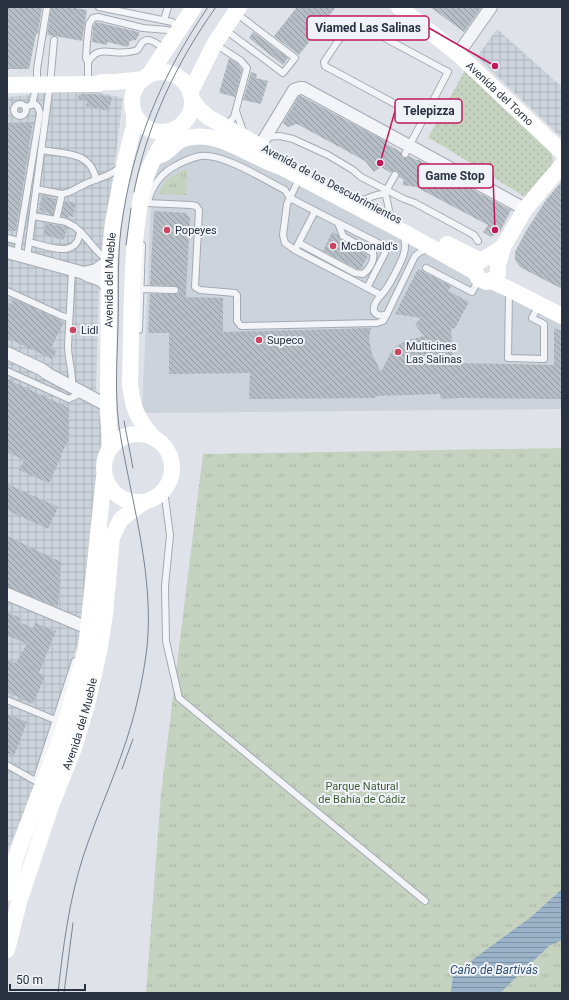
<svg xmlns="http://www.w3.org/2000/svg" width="569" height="1000" font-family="Roboto,sans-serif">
  <defs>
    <pattern id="industrial-grid" width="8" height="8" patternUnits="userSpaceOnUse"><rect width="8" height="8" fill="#cdd3db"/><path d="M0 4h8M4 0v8" fill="none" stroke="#b0b6bd"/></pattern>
    <pattern id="grass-dots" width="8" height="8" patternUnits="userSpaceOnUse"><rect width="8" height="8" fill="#c6d2c0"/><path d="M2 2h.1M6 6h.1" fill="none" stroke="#aab5a6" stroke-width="1.8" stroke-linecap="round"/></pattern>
    <pattern id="park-tufts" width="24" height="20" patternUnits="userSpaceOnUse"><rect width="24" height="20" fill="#c6d2c0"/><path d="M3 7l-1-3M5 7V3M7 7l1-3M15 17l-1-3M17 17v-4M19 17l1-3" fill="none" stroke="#aab5a6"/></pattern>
    <pattern id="water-rules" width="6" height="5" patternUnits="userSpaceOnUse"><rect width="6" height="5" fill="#9ab3c9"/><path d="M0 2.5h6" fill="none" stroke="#7e92a5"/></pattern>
    <pattern id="building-back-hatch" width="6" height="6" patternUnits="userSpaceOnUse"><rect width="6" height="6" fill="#b6bdc5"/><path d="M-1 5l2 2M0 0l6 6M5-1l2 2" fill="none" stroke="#949aa1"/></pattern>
  </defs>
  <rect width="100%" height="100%" fill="#dfe3e9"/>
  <!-- built -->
  <polygon fill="#cdd3db" points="224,144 562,322 562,409 142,413 152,178 158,166 171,152 181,145"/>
  <!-- industrial -->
  <g fill="url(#industrial-grid)">
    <polygon points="497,29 562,87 562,134 560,136 477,57"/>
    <polygon points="85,89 123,98 99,287 96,387 102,432 81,632 35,787 7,852 7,97"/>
  </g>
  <!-- grass -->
  <polygon fill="url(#grass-dots)" points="465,70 552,154 553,164 525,197 443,146 428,138"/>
  <!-- park -->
  <g fill="url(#park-tufts)">
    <path d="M187 169 186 195 159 194C162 180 175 173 187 169Z"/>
    <polygon points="562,448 562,993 146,993 161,793 203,454"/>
  </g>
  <!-- water -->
  <polygon fill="url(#water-rules)" points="562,889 562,940 549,946 500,993 449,993 451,991 453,974 531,917"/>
  <!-- building -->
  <g fill="url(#building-back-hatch)">
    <polygon points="7,7 42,7 38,34 36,34 29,69 7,69"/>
    <polygon points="51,7 70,7 87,10 82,41 55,36 47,35"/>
    <polygon points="297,7 336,7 299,55 274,36"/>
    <polygon points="430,7 482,7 464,32"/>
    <polygon points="96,22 139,32 139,35 136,40 130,41 128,47 107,42 107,45 92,42 93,26"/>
    <polygon points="253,32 288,58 283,65 249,38"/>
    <polygon points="229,58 237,63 242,70 235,97 219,93"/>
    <polygon points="251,72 257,74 256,78 268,81 261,104 243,100"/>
    <polygon points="79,94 95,94 112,97 109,111 86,106 87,101 78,99"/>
    <polygon points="299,96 301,96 385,141 385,143 401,152 401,155 403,158 406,158 409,156 417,160 419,160 511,210 500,232 491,237 483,232 488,225 416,187 402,185 404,180 399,177 399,173 397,171 393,171 391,173 381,167 374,172 365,161 297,124 288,127 283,123"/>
    <polygon points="33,122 16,231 7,231 7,123"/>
    <polygon points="562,181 562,289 520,267 515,260 515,252 526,231 546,200"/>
    <polygon points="42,196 56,199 53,215 47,214 48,212 39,210"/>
    <polygon points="65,201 76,203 73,217 69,216 68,218 61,216"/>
    <polygon points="154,211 186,213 190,218 186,297 223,298 223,332 371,328 369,339 372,354 381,372 391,352 397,346 405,341 424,336 415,324 421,318 395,314 418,269 451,286 448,291 469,302 455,328 451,329 453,356 457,356 457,363 554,365 554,328 562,331 562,399 458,398 441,399 440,394 376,396 376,398 249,399 250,373 169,374 169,333 148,333 150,296 150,294 175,294 179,293 179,290 176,286 150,285"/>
    <polygon points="46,223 67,227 64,240 43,235"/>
    <polygon points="332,232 338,235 341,240 368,256 361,269 357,269 323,251"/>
    <polygon points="14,299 64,322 51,348 57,351 52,359 7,338 7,302 12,305"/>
    <polygon points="7,379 69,408 69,440 61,454 62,455 49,483 19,470 24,460 7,452"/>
    <polygon points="7,484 58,507 48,529 7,510"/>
    <polygon points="7,536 61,562 58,607 7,587"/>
    <polygon points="7,612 20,618 19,622 33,628 35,623 56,631 39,673 45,676 33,704 7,692 7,659 16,663 27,644 7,635"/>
    <polygon points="7,714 27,722 14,756 7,753"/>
  </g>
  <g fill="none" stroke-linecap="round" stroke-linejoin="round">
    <!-- lane casing -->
    <g stroke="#a4aab3" stroke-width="8">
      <g id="lane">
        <polyline points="99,7 172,22 180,28"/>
        <polyline points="164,20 168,7"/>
        <polyline points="224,29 283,73 295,58 236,13"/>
        <polyline points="215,44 240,60 247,68 234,117 226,126"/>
        <path d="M88 62C99 44 110 55 128 52 130 52 134 51 137 50 141 46 141 40 148 40 154 40 160 46 164 49"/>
        <polyline points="88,84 88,62 86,58 87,42 89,24 93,18 98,17 143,28 167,30 176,33"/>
        <circle cx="20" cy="110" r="6"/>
        <polyline points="32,104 37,84 37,69 47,7"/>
        <polyline points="236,111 244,134"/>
        <polyline points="266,137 280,136 293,139 328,155 353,170 361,177 404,199 415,203 474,235 478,241"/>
        <path d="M41 150C65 154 91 151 96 180"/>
        <polyline points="405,154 448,72 357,23 350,23 324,62 325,66 423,119"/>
        <polyline points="300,177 287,204 283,235 285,243 295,250 381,295"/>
        <polyline points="36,189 62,194"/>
        <polyline points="385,193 395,175"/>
        <path d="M385 194C388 201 388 208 390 215"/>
        <path d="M362 200C372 198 375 193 385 194"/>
        <path d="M148 202C152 185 161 173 177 165 184 161 191 158 200 156 223 153 263 179 285 190L290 198 315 211"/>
        <polyline points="147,203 191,205 196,206 199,210 195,287 200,290 235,293 237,295 237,321 241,326 377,323 383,321 387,314"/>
        <polyline points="33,216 56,220"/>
        <path d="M403 234C405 240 406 246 404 253 402 261 391 282 386 289 382 295 375 300 374 307 372 315 381 317 387 314L415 256 420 252 428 249"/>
        <polyline points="7,238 19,241 17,255"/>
        <polyline points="19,241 40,113 38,107 35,104 25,107"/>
        <path d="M29 242C47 246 77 260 80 232"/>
        <path d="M299 243 355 273 363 274C369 270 375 260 373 253L343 236 338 223"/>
        <polyline points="295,250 315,211 382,245 385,248 385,253 367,288"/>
        <polyline points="27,258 50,84 54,40"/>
        <path d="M108 260C92 251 85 230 68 223 65 221 60 221 56 220L62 194C72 192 76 188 85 184 97 178 110 177 120 167"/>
        <polyline points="426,268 472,292 479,279"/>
        <path d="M72 270 68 346C68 360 73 372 72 386"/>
        <polyline points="137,289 175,290"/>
        <polyline points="7,291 62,316 69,318"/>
        <polyline points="509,291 508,358 544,359 544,324 532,318 539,305"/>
        <polyline points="139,330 142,245"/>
        <polyline points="7,371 69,399 83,392"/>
        <polyline points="164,490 170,535 165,586 166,641 179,698 425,901"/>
        <polyline points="7,700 60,722"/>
        <polyline points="7,765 39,783"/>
        <polyline points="36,781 75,661"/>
      </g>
    </g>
    <!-- street casing -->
    <g stroke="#a4aab3" stroke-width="14">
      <g id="street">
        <polyline points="458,54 491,7"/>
        <polyline points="260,146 294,90 300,88 303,88 525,209"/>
        <path d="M7 252 84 273C89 277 94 277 100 280 104 282 106 286 109 290"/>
        <polyline points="84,273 96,270 109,261"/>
        <polyline points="7,353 41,369 48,374 108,406"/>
        <polyline points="7,594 88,628"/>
      </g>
    </g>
    <!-- lane -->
    <use href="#lane" stroke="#f2f4f7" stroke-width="6"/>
    <!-- street -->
    <use href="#street" stroke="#f2f4f7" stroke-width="12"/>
    <!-- secondary -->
    <g stroke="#fff" stroke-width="16">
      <path id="s1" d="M399 7 458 54 562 152"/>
      <circle cx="162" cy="102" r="30"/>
      <polyline points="149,75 194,7"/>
      <polyline points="7,85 98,84 102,82 115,82 144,79"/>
      <polyline points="190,93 215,43 239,7"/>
      <polyline points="192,99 199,109 208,117 263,148"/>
      <path d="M155 157C159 155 163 155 166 152 172 148 176 142 183 139 219 128 248 157 281 167L402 231 475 272"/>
      <polyline points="447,244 479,260"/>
      <path d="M503 247C498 250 494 253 489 256 481 261 475 261 475 272L479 279 487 282 491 281 497 276 498 273V265L503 247 525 209 562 165"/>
      <polyline points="491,281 509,289 562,316"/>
      <circle cx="138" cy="468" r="34"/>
      <path d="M153 437C137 419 133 408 130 385 131 341 131 298 134 254 138 210 141 162 175 129"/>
      <path id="s2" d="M110 448 108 406 109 261 113 222 125 161 134 126V115"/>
      <polyline points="7,893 15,860 36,802 55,754 70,708 86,649 104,477"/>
      <path id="s3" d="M7 950 19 902 51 806 74 748 87 705 100 647 105 614 112 537 121 519 144 502"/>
    </g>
    <!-- tram -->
    <g stroke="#798392" stroke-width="1">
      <path d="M134 192C147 125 176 63 216 7"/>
      <polyline points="126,245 131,208"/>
      <polyline points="124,421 133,468"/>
      <polyline points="122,769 133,739"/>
      <path d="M58 993C63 947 69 901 83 857 98 811 119 768 132 722 139 697 144 672 147 647 154 577 133 507 121 439 114 401 117 364 118 326 119 294 117 261 121 229 132 145 161 76 208 7"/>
      <polyline points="64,993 73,923"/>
    </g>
  </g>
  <!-- markers -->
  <g fill="#ce435f" stroke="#eff2f6" stroke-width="1.5">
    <circle cx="167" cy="230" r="4"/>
    <circle cx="333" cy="246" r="4"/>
    <circle cx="73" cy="330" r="4"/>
    <circle cx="259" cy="340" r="4"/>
    <circle cx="398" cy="352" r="4"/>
  </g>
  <g text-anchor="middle" stroke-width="4" stroke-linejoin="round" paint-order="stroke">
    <!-- street labels -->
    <g font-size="11" fill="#283240" stroke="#eff2f6">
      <text dy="4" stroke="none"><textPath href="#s1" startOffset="133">Avenida del Torno</textPath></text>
      <text transform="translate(332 184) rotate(28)" y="4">Avenida de los Descubrimientos</text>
      <text dy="4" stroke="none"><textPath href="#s2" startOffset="168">Avenida del Mueble</textPath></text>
      <text dy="4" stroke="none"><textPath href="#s3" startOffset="238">Avenida del Mueble</textPath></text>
    </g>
    <!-- poi labels -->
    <g font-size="11" fill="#283240" stroke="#eff2f6" text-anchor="start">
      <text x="175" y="234">Popeyes</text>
      <text x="341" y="250">McDonald's</text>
      <text x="81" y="334">Lidl</text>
      <text x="267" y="344">Supeco</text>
      <text x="406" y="350">Multicines<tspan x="406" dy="13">Las Salinas</tspan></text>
    </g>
    <!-- park labels -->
    <g font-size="11" fill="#3e5c35" stroke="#eff2f6">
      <text x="362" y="790">Parque Natural<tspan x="362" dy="13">de Bahía de Cádiz</tspan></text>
    </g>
    <!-- water labels -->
    <g font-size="12" font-style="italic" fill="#325274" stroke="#eff2f6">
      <text x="494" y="974">Caño de Bartivás</text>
    </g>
  </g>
  <!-- callouts -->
  <path fill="none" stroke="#c2185b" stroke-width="1.5" d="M495 66L429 28M380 163L395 111M495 230L493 176"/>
  <g fill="#c2185b" stroke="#eff2f6" stroke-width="1.5">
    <circle cx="495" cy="66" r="4"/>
    <circle cx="380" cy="163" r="4"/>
    <circle cx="495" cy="230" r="4"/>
  </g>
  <g fill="#eff2f6" stroke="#c2185b" stroke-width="1.5">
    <rect x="307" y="16" width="122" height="24" rx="4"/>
    <rect x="395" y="99" width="67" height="24" rx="4"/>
    <rect x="418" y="164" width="75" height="24" rx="4"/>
  </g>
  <g font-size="12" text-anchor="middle" font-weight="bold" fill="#283240">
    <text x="368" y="32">Viamed Las Salinas</text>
    <text x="429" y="115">Telepizza</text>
    <text x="455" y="180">Game Stop</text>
  </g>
  <!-- border -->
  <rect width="569" height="1000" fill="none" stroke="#283240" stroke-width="16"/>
  <!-- scale -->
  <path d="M10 984v6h75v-6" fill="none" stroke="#283240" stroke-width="2"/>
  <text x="16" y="984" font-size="12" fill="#283240" stroke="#eff2f6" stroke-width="3" paint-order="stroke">50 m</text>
</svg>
